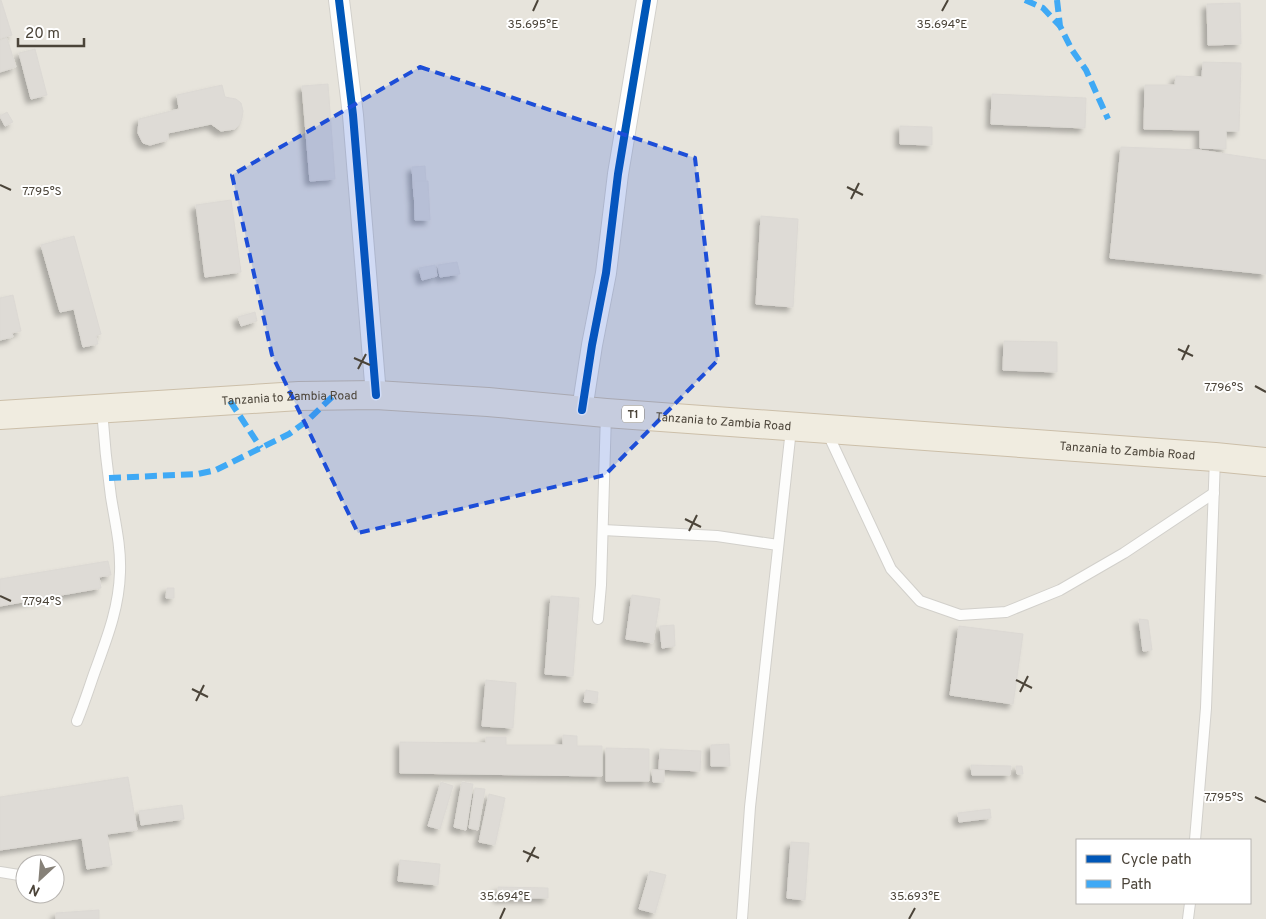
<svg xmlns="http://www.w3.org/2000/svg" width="1266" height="919" font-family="Overpass,sans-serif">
  <defs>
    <filter id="shadow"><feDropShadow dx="-4.5" dy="4.5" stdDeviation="2.5" flood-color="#0004"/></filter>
  </defs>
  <rect width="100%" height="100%" fill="#f4f2ee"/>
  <!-- residential -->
  <path fill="#e7e4dc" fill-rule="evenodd" d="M0 0H1266V919H0ZM1077 840H1250V903H1077ZM25 864H55V894H25Z"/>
  <!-- building -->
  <g fill="#dedbd6" stroke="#dcd9d4" filter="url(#shadow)">
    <polygon points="0,0 1,0 12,35 0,39"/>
    <polygon points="1240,3 1241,44 1208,45 1207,4"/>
    <polygon points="7,38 16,67 0,72 0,40"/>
    <polygon points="35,49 47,95 31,99 19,53"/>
    <polygon points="1203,62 1241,63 1239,131 1226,131 1226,149 1200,148 1200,130 1144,129 1145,85 1175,85 1176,76 1202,77"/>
    <polygon points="328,84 335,179 310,181 302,86"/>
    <polygon points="222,85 225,97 236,99 241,103 243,111 242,118 240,124 235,129 221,131 211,124 168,133 168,140 150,145 143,143 138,133 139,119 179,109 177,95"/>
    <polygon points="992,94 1086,98 1085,128 991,124"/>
    <polygon points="7,112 13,122 5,126 0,116"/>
    <polygon points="900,126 932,127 932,145 900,144"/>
    <polygon points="1121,147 1199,150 1266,160 1266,274 1110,258"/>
    <polygon points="425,166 427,196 414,197 412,167"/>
    <polygon points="414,181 428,181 430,220 415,220"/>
    <polygon points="231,200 241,272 205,277 196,205"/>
    <polygon points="761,216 798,219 793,307 756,304"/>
    <polygon points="74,236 101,334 96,336 98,344 83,347 74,309 60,312 41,245"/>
    <polygon points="457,262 460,274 440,277 438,265"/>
    <polygon points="435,265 437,276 422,280 419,268"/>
    <polygon points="13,295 21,331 12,333 13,337 0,340 0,298"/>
    <polygon points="255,312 257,321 241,326 238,317"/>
    <polygon points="1004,341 1057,342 1057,372 1003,370"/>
    <polygon points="108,561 111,575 99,577 101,588 0,606 0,579"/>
    <polygon points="167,588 174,588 174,598 166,598"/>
    <polygon points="632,595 660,599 653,643 626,639"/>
    <polygon points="551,596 579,598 573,676 545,674"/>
    <polygon points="1139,619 1148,620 1152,650 1143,651"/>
    <polygon points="674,625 675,646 662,648 660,626"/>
    <polygon points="959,626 1023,634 1013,704 950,695"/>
    <polygon points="486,680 516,683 513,728 482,726"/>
    <polygon points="586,690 598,692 597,703 584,702"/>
    <polygon points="563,735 577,736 577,746 602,746 602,776 400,773 400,742 486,743 486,737 506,737 506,745 563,745"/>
    <polygon points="729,744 730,766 711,766 711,745"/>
    <polygon points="606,748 649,749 649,781 606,781"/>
    <polygon points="660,749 701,751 700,771 659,769"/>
    <polygon points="971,765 1011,766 1010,775 972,775"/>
    <polygon points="1016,766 1022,766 1023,774 1017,774"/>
    <polygon points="652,770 664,770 664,782 653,782"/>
    <polygon points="128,777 137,830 107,834 112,865 87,869 82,838 0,850 0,797"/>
    <polygon points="441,782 453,786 440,829 428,826"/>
    <polygon points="462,782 473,784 466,830 454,827"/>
    <polygon points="475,788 485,789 478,830 469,828"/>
    <polygon points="489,794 505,798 495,845 479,842"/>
    <polygon points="182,805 184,819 141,825 139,811"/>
    <polygon points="990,809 991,818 959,822 958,813"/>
    <polygon points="791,842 809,843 805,900 787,898"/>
    <polygon points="400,860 440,864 438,885 398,881"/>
    <polygon points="650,871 666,875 655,913 639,909"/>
    <polygon points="498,887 548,888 548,898 498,898"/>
    <polygon points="99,910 99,919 56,919 56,913"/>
  </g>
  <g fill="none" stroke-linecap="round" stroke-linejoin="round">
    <!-- service casing -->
    <g stroke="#d2d0cb" stroke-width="12">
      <g id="service">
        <polyline points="827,432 891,569 920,601 960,615 1006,612 1060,590 1124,553 1214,493"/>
        <polyline points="603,530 717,536 778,545"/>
        <polyline points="598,619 601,585 606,413"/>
        <path d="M77 721C84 704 89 688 95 671 107 638 119 608 120 572 121 546 115 522 111 497 107 468 104 439 102 410"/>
        <polyline points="1195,840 1206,708 1215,458"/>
        <polyline points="0,872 25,876"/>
        <polyline points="742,919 750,807 791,429"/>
        <polyline points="1188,919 1190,903"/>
      </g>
    </g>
    <!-- minor casing -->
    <g stroke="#d2d0cb" stroke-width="22">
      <g id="minor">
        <polyline points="339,0 353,115 376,395"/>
        <polyline points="582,410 592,345 606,273 618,174 647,0"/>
      </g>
    </g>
    <!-- trunk casing -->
    <g stroke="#ccbfa9" stroke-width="30">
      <g id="trunk">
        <path id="s1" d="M0 415 299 396 376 395 488 402 606 413 1215 457 1266 462"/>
      </g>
    </g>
    <!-- service -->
    <use href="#service" stroke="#fdfdfc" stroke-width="10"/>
    <!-- minor -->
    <use href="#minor" stroke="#fdfdfc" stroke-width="20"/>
    <!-- trunk -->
    <use href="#trunk" stroke="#f0ece0" stroke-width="28"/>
    <!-- quiet -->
    <g stroke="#3fa9f5" stroke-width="6" stroke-dasharray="12 6" stroke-linecap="butt">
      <polyline points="1025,0 1043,8 1060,26"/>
      <polyline points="1057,0 1060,26 1072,50 1086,70 1108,119"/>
      <polyline points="230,401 261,448"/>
      <polyline points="109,478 198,474 216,470 289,434 307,421 333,396"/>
    </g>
    <!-- cycleway casing -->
    <g stroke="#fff" stroke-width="11">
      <g id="cycleway">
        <polyline points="339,0 353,115 376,395"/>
        <polyline points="582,410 592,345 606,273 618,174 647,0"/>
      </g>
    </g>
    <!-- cycleway -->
    <use href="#cycleway" stroke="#0057b8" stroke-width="8"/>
  </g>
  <!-- marked area -->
  <path fill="#1d4ed8" fill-opacity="0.2" stroke="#1d4ed8" stroke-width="4" stroke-dasharray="10 6" stroke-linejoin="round" d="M420 67 695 158 718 360 605 475 358 533 272 355 232 175Z"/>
  <!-- ticks -->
  <path fill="none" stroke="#4b4439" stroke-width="2" d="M533 11 538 0M942 11 948 0M0 185 11 190M847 187 863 195M851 199 859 183M1178 349 1193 356M354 358 370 365M1182 360 1189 345M358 369 366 354M1255 386 1266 392M685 519 701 527M689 531 697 515M0 596 11 601M1016 680 1032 688M192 689 208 697M1020 692 1028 676M196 701 204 685M1255 797 1266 802M523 851 539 858M527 862 535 847M500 919 505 908M909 919 915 908"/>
  <g text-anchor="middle" stroke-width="4" stroke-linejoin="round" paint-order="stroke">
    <!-- shield labels -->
    <rect fill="#fff" stroke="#817c74" stroke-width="1" x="622" y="405.5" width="22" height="17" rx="4"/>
    <g font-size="11" font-weight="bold" fill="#4b4439">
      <text x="633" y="418">T1</text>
    </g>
    <!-- street labels -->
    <g font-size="12" fill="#4b4439" stroke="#fff">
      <text dy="4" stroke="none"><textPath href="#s1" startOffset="290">Tanzania to Zambia Road</textPath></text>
      <text dy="4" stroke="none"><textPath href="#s1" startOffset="725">Tanzania to Zambia Road</textPath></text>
      <text dy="4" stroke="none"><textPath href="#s1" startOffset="1130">Tanzania to Zambia Road</textPath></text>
    </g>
  </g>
  <g font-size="12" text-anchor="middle" fill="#4b4439" stroke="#fff" stroke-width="4" stroke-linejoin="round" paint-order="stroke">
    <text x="533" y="28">35.695°E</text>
    <text x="942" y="28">35.694°E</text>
    <text x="42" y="195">7.795°S</text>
    <text x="1224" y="391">7.796°S</text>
    <text x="42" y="605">7.794°S</text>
    <text x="1224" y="801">7.795°S</text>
    <text x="505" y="900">35.694°E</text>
    <text x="915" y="900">35.693°E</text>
  </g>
  <!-- legend -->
  <rect x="1076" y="839" width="175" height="65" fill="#ffffff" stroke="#b7b4b0"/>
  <rect x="1086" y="855" width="25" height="8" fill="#0057b8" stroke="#b7b4b0"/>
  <text x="1121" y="864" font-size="15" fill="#4b4439">Cycle path</text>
  <rect x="1086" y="880" width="25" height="8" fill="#3fa9f5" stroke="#b7b4b0"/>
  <text x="1121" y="889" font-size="15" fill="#4b4439">Path</text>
  <!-- north arrow -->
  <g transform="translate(40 879) rotate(206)"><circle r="24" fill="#ffffff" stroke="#b7b4b0"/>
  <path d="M0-4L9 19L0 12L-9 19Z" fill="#868178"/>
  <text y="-8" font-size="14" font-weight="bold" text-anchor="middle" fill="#4b4439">N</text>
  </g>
  <!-- scale -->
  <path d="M18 38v8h66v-8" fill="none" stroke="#4b4439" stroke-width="2.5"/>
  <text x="25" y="38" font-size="15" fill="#4b4439" stroke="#ffffff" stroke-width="4" paint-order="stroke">20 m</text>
</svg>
